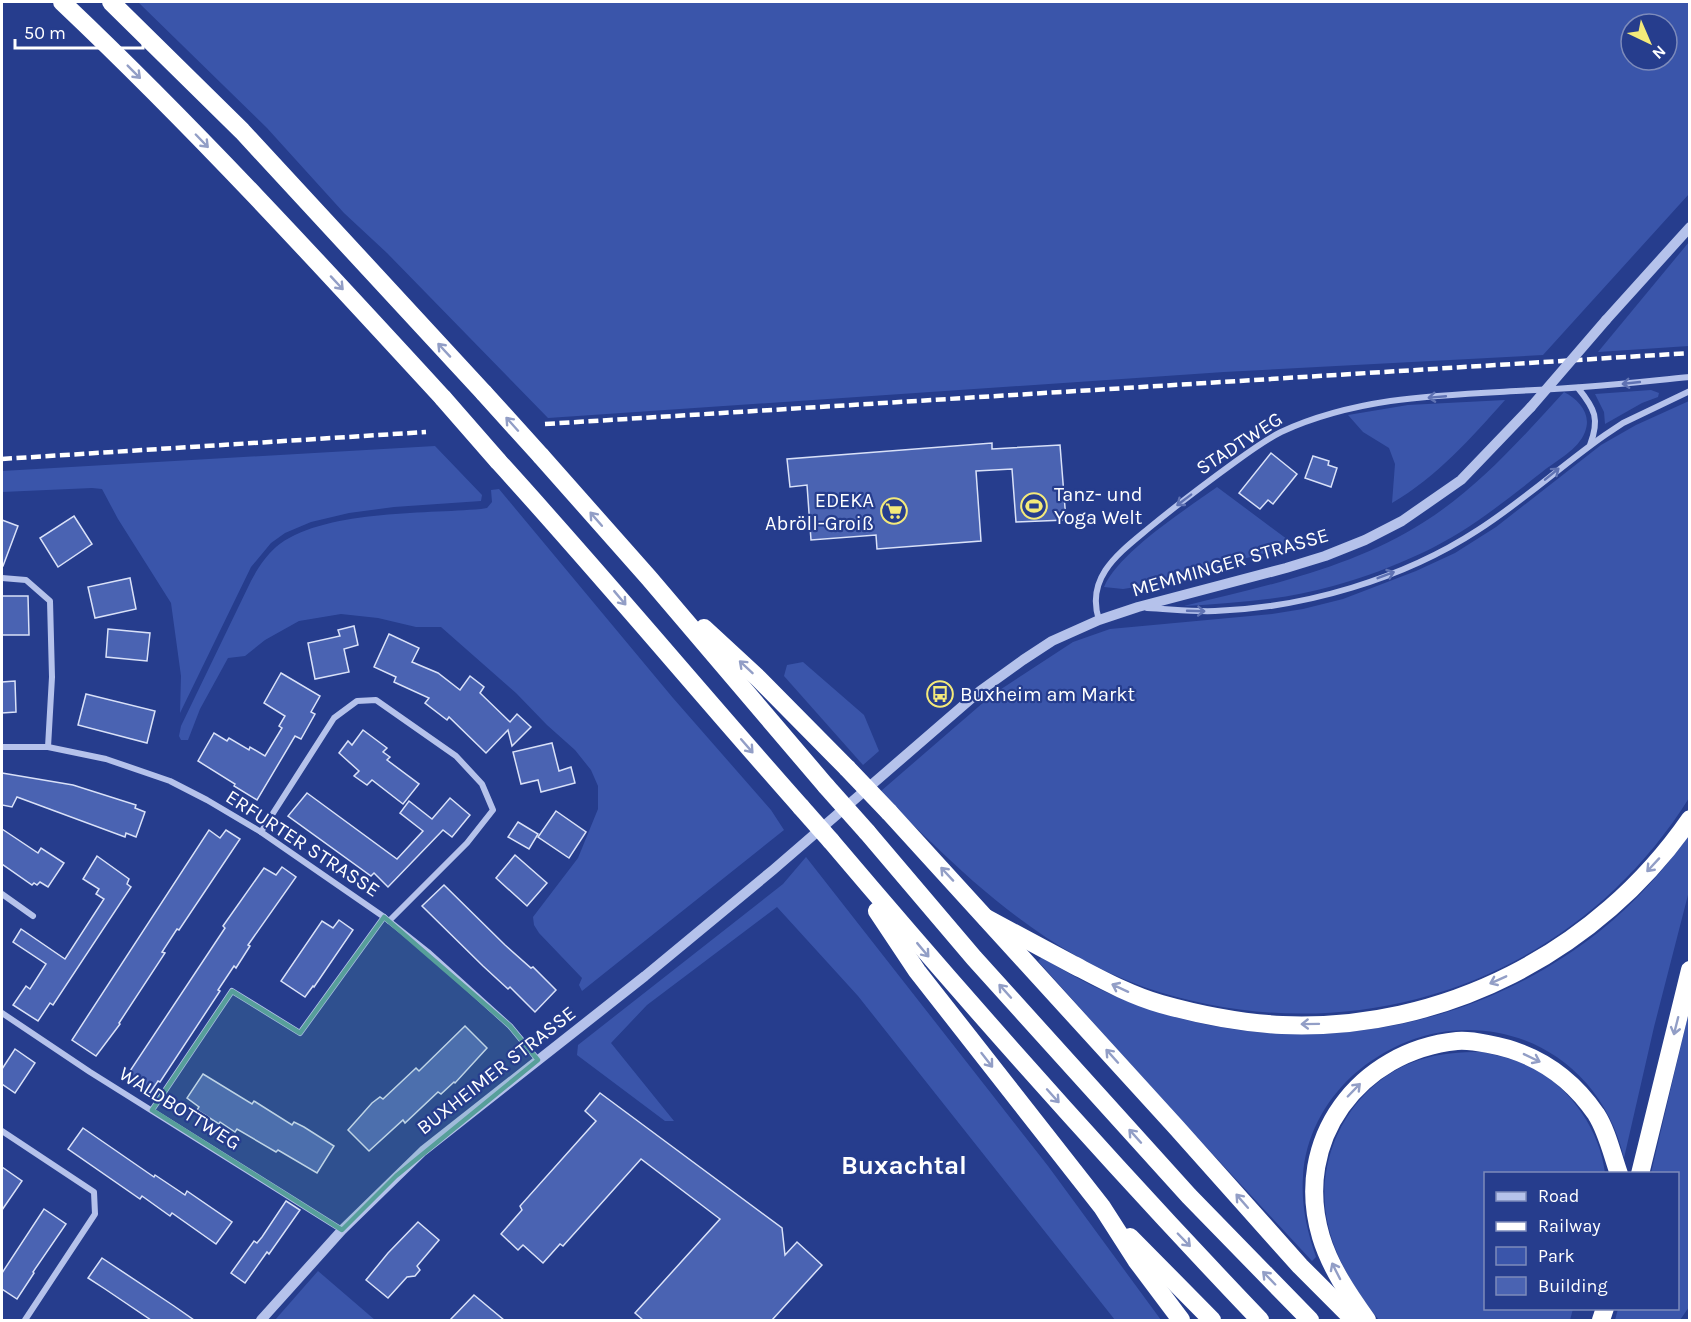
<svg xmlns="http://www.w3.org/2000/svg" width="1691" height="1322" font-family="Karla,sans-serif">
  <rect width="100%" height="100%" fill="#263d8d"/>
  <!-- green -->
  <g fill="#3a55aa" fill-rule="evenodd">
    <path d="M138 2H1689V194L1543 355 1224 372 548 418 387 253 344 213 267 128ZM1631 24H1667V60H1631Z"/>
    <polygon points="1689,242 1689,346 1598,352"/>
    <polygon points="1651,390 1659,393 1658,397 1642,403 1605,424 1604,412 1595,394"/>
    <path d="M1564 392C1579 400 1592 414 1585 432 1578 450 1557 460 1542 472 1504 502 1467 532 1422 553 1394 566 1363 578 1333 586 1284 600 1234 603 1184 606 1266 586 1352 568 1424 522 1478 488 1521 439 1564 392Z"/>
    <path d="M1505 400C1471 438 1437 477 1392 503L1395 464 1389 448 1363 432 1348 415 1408 405Z"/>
    <path d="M1689 401V798C1573 984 1350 1058 1144 987 1061 958 993 902 931 842 914 826 896 809 881 791L992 695 1073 642 1110 629 1272 614 1303 609 1343 599 1416 571 1455 553 1496 527 1601 445 1636 425Z"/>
    <polygon points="435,446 482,495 481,501 394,507 349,513 311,522 285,533 271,543 251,567 180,713 181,676 171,603 118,519 102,489 92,488 2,492 2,471"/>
    <path d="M1217 487 1295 545 1142 586 1123 589 1104 587C1119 552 1185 510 1217 487Z"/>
    <path d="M499 489 673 698 771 810 784 830 582 991 579 985 582 978 539 933 534 925 533 917 578 858 598 809V786L591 770 575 750 547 725 516 693 441 627H416L378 618 341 614 299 621 265 640 245 656 228 658 200 709 188 740H181L179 736 181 726 251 581C258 568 265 557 276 547 320 510 424 514 481 509L487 508 492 502 491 490Z"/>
    <polygon points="803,662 864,715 879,751 863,765 784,676 787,665"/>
    <path d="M1689 835V891L1654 1027 1624 1158C1594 1030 1449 989 1352 1076 1324 1102 1305 1138 1303 1176 1301 1205 1307 1231 1316 1257L1312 1261 1167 1105 1038 961 1042 957C1213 1069 1440 1058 1600 931 1634 904 1664 870 1689 835Z"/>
    <polygon points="806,857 1048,1166 1161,1320 1115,1320 858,996 777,907 647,1005 611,1043 674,1121 665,1121 577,1055 578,1045 783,884"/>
    <polygon points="1689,1011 1689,1307 1680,1320 1615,1320 1618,1309 1678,1308 1678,1174 1651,1173"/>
    <path d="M1482 1052C1500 1056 1518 1060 1535 1069 1572 1090 1600 1131 1605 1173L1486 1174V1308L1573 1309 1570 1320H1379C1356 1292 1334 1257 1327 1220 1314 1153 1353 1082 1419 1060 1440 1053 1460 1052 1482 1052Z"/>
    <polygon points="318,1271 375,1320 275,1320"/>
  </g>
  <!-- building -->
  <g fill="#4a63b2" stroke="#d9e1f8" stroke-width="1.5">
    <polygon points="992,443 992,449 1060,445 1066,520 1016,522 1012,469 976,471 981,541 877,549 876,535 811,540 807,485 790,487 787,459"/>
    <polygon points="1271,453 1297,474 1273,504 1268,500 1260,509 1239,493"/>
    <polygon points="1313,456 1329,461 1328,465 1337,468 1331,487 1305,478"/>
    <polygon points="74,516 92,544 58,567 40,538"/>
    <polygon points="2,520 18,526 3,566 2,566"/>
    <polygon points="130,578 136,609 95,618 88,587"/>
    <polygon points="2,596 28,596 29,635 2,635"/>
    <polygon points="354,626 358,645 344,649 349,672 315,679 308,643 340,636 338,630"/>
    <polygon points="108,629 150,633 147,661 106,657"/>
    <polygon points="389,634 419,648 412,662 438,673 460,690 470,676 484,687 480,693 510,722 517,714 531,727 512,746 508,730 486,753 449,717 447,720 425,703 429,698 394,682 396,677 374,667"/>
    <polygon points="281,673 320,696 311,712 315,714 301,739 295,736 257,800 234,786 235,784 198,761 214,733 227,741 229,738 249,750 250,747 265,756 282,728 279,726 285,716 264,703"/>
    <polygon points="15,681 16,712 2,713 2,682"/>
    <polygon points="86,694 155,711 147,743 78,725"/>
    <polygon points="363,730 387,748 383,752 390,757 387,760 419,784 403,804 372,780 367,785 354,776 359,771 339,753 348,741 352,745"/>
    <polygon points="552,743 559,771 571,767 575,783 541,792 538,780 521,784 513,752"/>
    <polygon points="2,773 73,785 136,805 135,808 145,812 136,837 126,833 125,837 17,797 12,807 2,805"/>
    <polygon points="307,793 397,859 423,831 400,813 409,801 432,819 450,798 470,815 452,837 443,830 388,887 374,873 371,876 288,816"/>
    <polygon points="556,811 586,832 569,858 538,837"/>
    <polygon points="518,822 538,834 529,849 508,837"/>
    <polygon points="2,829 38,853 41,848 64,863 48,887 40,882 37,885 34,883 32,885 2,864"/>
    <polygon points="209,830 220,838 226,830 240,839 179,930 177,929 162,952 165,953 119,1023 120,1024 96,1056 72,1040"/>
    <polygon points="515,855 547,883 527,906 496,878"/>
    <polygon points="97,856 129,879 127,884 131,887 53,1005 50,1003 38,1021 13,1005 26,986 30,989 46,964 13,942 21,929 65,959 104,899 96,894 99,889 83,879"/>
    <polygon points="282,867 296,877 248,945 250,946 236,968 234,966 218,990 220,991 160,1082 158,1081 150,1093 126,1077 225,928 223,926 264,868 276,875"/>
    <polygon points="444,885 505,945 531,968 533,967 556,990 535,1012 510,987 508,989 483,966 422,906"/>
    <polygon points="339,920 353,930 314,987 313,986 305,997 281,981 322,921 333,928"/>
    <polygon points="465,1026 487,1048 455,1083 454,1082 441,1094 438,1092 405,1123 403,1120 369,1151 348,1130 372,1103 380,1097 383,1099 416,1068 419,1071"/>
    <polygon points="15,1049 35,1063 15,1093 2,1084 2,1069"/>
    <polygon points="203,1074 252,1104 254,1101 292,1125 294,1122 304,1127 334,1146 317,1173 278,1150 276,1152 237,1129 235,1132 220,1122 219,1124 197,1110 199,1107 187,1098"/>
    <polygon points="600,1093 782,1228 785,1255 797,1242 822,1265 772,1320 643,1320 635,1313 720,1219 641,1159 563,1246 560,1244 543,1263 523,1245 518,1250 501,1234 522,1210 520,1206 596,1121 585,1111"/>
    <polygon points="83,1128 154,1177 155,1175 185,1195 187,1191 232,1222 216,1244 172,1213 170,1216 142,1196 140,1199 68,1149"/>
    <polygon points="2,1167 22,1181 2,1210"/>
    <polygon points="286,1201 300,1210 269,1254 267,1252 245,1283 231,1273 254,1241 257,1243 262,1237"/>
    <polygon points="44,1209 66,1224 33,1272 34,1273 17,1299 2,1289 2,1273"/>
    <polygon points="418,1222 439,1240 417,1266 420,1270 415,1276 407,1277 388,1298 366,1280 388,1253"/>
    <polygon points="102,1258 174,1306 194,1320 151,1320 105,1289 88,1278"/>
    <polygon points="474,1295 504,1320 450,1320"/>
  </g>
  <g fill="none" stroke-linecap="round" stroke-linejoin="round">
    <!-- minor -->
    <g stroke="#b5c2eb" stroke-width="6">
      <path d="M1578 388C1595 409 1600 419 1590 445"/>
      <polyline points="2,578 26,580 50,601 52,677 48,747"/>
      <path d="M1147 608C1170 609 1193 612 1215 611 1304 608 1403 579 1478 530 1522 502 1562 465 1605 435L1623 423 1690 391"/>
      <path d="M1099 620C1085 577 1119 553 1149 528 1177 505 1206 483 1235 462 1250 451 1265 440 1281 432 1361 395 1449 395 1535 390 1587 388 1638 382 1690 377"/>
      <polyline points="2,747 48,747 106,759 170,781 207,800 261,832 384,917 428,952 510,1026 538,1060"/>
      <polyline points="261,832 334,718 357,701 376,700 456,756 482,784 493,810 467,843 389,921"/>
      <polyline points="2,894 33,916"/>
      <polyline points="2,1013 90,1072 342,1230"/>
      <polyline points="152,1110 232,991 300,1033 384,917"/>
      <polyline points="2,1131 94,1192 95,1214 25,1320"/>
    </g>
    <!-- tertiary -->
    <g stroke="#b5c2eb" stroke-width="10">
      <polyline points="1606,320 1690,227"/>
      <polyline points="261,1320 342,1230 423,1151 645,976 773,870 980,691 1023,660 1052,641 1099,620 1138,607 1286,568 1325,556 1365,540 1402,521 1461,480 1531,407"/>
    </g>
    <!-- motorway -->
    <g stroke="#fff" stroke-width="18">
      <path d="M62 2C195 128 319 263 443 398"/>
      <polyline points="111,2 242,131 484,393"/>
      <polyline points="541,456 649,578 826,786"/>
      <path d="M498 461C601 574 699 692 801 807"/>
      <polyline points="704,628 758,678 847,768"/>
      <polyline points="889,812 1176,1127 1300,1266 1354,1320"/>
      <polyline points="867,832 974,958 1189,1196 1310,1320"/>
      <path d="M831 841C970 1005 1112 1165 1260 1320"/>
      <polyline points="877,911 917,971 1102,1207 1136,1260 1181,1320"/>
      <path d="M986 918C1014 933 1042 948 1070 963 1099 978 1129 995 1161 1004 1200 1015 1241 1023 1282 1025 1443 1032 1598 952 1690 819"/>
      <polyline points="1640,1174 1690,970"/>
      <polyline points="1130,1237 1212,1320"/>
      <path d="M1367 1320C1349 1295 1330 1267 1321 1237 1292 1140 1359 1051 1457 1041 1467 1040 1478 1042 1488 1044 1533 1052 1570 1076 1596 1114 1607 1131 1612 1154 1619 1174"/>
      <polyline points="1601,1320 1605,1308"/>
    </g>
    <!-- rail -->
    <g stroke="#fff" stroke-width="4.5" stroke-dasharray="10 4.5" stroke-linecap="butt">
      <polyline points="545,424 1690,353"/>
      <polyline points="2,459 426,432"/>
    </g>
    <!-- tertiary-bridge -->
    <polyline stroke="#b5c2eb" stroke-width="10" points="1531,407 1606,320"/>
    <!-- motorway-bridge -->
    <g stroke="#fff" stroke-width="18">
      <polyline points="484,393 541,456"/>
      <polyline points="443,398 498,461"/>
      <polyline points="847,768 889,812"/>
      <polyline points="826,786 867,832"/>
      <polyline points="801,807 831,841"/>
    </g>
  </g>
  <!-- one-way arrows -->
  <defs><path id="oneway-shaft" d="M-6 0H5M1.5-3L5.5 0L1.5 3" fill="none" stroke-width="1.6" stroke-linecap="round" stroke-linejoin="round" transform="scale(1.5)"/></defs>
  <g stroke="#929ec6">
    <use href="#oneway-shaft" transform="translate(134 72) rotate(45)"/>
    <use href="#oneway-shaft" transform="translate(202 141) rotate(46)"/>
    <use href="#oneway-shaft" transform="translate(337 283) rotate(47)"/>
    <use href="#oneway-shaft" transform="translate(444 350) rotate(-133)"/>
    <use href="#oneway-shaft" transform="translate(512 424) rotate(-132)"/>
    <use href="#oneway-shaft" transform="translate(596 519) rotate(-131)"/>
    <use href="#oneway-shaft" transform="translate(620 598) rotate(50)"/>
    <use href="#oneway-shaft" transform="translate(746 667) rotate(-137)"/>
    <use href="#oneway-shaft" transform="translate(747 746) rotate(49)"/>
    <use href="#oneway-shaft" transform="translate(1653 865) rotate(133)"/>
    <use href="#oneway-shaft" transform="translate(947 874) rotate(-133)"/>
    <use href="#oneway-shaft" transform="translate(923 950) rotate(50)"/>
    <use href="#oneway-shaft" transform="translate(1498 980) rotate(156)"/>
    <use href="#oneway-shaft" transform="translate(1120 988) rotate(-155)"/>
    <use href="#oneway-shaft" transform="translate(1005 991) rotate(-132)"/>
    <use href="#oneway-shaft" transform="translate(1310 1024) rotate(179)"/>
    <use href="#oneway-shaft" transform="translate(1676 1026) rotate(104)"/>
    <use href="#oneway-shaft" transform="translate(1112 1056) rotate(-132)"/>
    <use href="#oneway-shaft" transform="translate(1532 1058) rotate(26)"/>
    <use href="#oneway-shaft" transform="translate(987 1060) rotate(52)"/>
    <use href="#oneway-shaft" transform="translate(1354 1090) rotate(-46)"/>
    <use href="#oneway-shaft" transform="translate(1053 1096) rotate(48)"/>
    <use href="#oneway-shaft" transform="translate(1135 1136) rotate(-132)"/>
    <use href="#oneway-shaft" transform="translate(1242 1201) rotate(-131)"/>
    <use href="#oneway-shaft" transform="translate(1184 1240) rotate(46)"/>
    <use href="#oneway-shaft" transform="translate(1336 1271) rotate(-117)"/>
    <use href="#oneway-shaft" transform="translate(1269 1278) rotate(-134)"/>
  </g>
  <g stroke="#5f72b3">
    <use href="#oneway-shaft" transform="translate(1631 383) rotate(174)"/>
    <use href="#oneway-shaft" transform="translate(1437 397) rotate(175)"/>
    <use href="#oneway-shaft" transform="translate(1552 474) rotate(-39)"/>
    <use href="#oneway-shaft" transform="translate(1184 500) rotate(143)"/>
    <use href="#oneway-shaft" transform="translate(1386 575) rotate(-21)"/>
    <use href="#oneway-shaft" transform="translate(1196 611) rotate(2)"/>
  </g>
  <!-- marked area -->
  <path fill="#579f9a" fill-opacity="0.2" stroke="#579f9a" stroke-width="4.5" stroke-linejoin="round" d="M384 917 510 1026 538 1060 396 1176 342 1230 152 1110 232 991 300 1033Z"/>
  <!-- icons -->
  <defs>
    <g id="stadium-ring" transform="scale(1.35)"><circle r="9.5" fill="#263d8d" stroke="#f4ea7a" stroke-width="1.5"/><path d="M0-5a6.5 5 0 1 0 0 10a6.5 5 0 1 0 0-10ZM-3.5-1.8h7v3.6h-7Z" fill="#f4ea7a"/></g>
    <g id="supermarket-ring" transform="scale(1.35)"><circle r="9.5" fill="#263d8d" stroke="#f4ea7a" stroke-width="1.5"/><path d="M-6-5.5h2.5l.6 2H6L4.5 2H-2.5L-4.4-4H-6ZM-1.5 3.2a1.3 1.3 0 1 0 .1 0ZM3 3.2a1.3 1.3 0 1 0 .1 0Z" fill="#f4ea7a"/></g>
    <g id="bus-ring" transform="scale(1.35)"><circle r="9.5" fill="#263d8d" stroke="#f4ea7a" stroke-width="1.5"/><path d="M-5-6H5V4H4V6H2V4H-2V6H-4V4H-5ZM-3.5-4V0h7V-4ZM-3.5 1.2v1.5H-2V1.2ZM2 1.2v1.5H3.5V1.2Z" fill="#f4ea7a"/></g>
  </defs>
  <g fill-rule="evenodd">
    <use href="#stadium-ring" x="1034" y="506"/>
    <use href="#supermarket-ring" x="894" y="511"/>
    <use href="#bus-ring" x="940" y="694"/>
  </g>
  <g text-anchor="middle" stroke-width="4.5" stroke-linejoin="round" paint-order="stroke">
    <!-- street labels -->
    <g font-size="20" fill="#fff" stroke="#263d8d">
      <text transform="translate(1239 443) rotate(-33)" y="7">STADTWEG</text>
      <text transform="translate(1230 562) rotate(-16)" y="7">MEMMINGER STRASSE</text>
      <text transform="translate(303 843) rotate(33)" y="7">ERFURTER STRASSE</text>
      <text transform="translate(496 1070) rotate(-38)" y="7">BUXHEIMER STRASSE</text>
      <text transform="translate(180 1108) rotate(32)" y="7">WALDBOTTWEG</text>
    </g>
    <!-- poi labels -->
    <g font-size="20" fill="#fff" stroke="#263d8d" text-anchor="start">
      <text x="1054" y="501">Tanz- und<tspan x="1054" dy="23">Yoga Welt</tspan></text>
      <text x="874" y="507" text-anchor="end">EDEKA<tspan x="874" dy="23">Abröll-Groiß</tspan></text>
      <text x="960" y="701">Buxheim am Markt</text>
    </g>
    <!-- district labels -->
    <g font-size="26" font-weight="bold" fill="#fff" stroke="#263d8d">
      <text x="904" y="1174">Buxachtal</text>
    </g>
  </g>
  <!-- border -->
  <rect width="1691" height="1322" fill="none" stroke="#ffffff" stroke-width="6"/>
  <!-- legend -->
  <rect x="1484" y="1172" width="195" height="138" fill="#263d8d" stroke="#7d8bbb" stroke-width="1.5"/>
  <rect x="1496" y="1192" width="30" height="9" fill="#b5c2eb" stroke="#7d8bbb" stroke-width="1.5"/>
  <text x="1538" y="1202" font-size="18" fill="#ffffff">Road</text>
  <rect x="1496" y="1222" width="30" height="9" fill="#ffffff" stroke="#7d8bbb" stroke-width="1.5"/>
  <text x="1538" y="1232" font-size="18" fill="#ffffff">Railway</text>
  <rect x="1496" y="1247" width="30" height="18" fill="#3a55aa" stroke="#7d8bbb" stroke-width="1.5"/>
  <text x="1538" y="1262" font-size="18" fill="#ffffff">Park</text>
  <rect x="1496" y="1277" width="30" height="18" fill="#4a63b2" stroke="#7d8bbb" stroke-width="1.5"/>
  <text x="1538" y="1292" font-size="18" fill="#ffffff">Building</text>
  <!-- north arrow -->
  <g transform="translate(1649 42) rotate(136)"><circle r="28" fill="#263d8d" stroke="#7d8bbb" stroke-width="1.5"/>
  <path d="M0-4.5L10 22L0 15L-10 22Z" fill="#f4ea7a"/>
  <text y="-9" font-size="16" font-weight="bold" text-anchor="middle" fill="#ffffff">N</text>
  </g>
  <!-- scale -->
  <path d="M15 39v9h128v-9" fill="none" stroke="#ffffff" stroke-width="3"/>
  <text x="24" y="39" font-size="18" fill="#ffffff" stroke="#263d8d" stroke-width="4.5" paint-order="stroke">50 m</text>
</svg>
